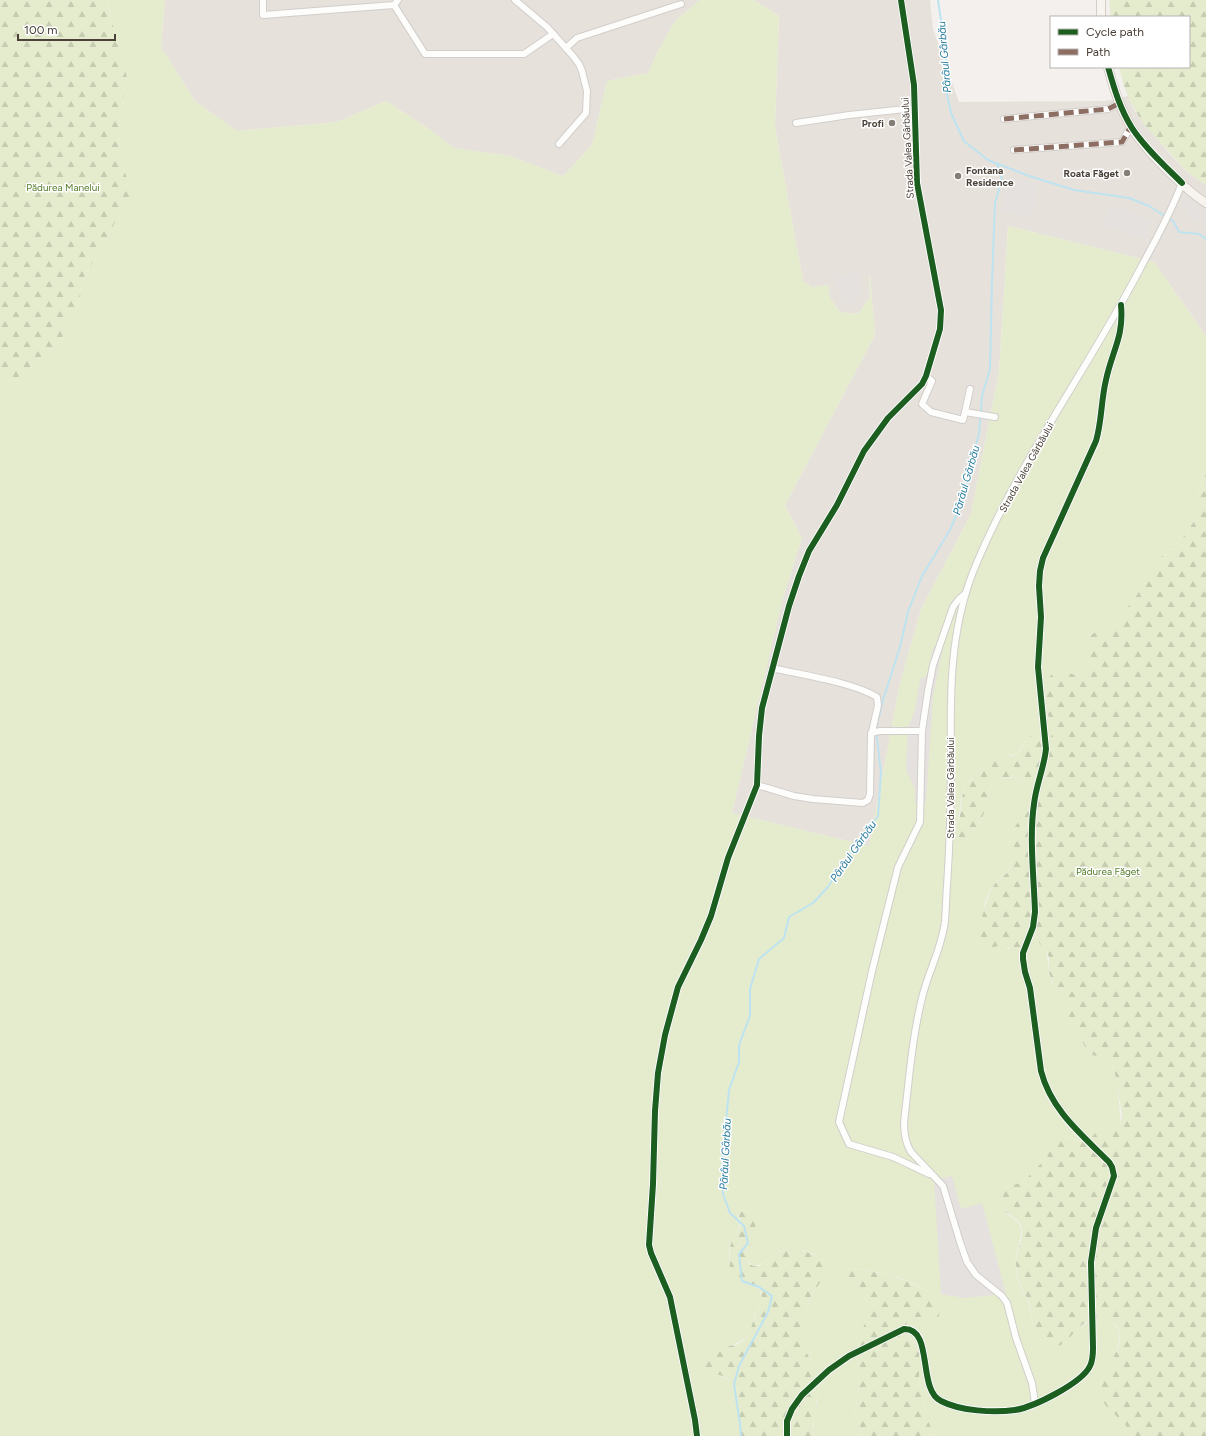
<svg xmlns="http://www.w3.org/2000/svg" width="1206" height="1436" font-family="Figtree,sans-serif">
  <defs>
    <pattern id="forest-firs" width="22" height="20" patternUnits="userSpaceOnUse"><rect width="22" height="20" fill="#e5ecce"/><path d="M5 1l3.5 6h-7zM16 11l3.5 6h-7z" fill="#c6ccb2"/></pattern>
  </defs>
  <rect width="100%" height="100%" fill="#f3f0ed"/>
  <!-- residential -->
  <g fill="#e7e1db">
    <polygon points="165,0 700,0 675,21 658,51 648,73 607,81 592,145 563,176 510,156 454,148 426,127 386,101 337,122 237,131 195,101 161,47"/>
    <polygon points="754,0 930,0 933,29 959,102 1105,101 1128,96 1134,110 1140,118 1168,152 1187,172 1206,185 1206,336 1154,262 1008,226 999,371 971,514 921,609 900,683 869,846 732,813 783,598 802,538 785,505 875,335 870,276 869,277 870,297 858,314 840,312 830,298 828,285 812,287 803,281 775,127 779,16"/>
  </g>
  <!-- grass -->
  <path fill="#e5ecce" d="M108 0H165L161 47 195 101 237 131 337 122 386 101 426 127 454 148 510 156 563 176 592 145 607 81 648 73 658 51 675 21 700 0H754L779 16 775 127 803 281 812 287 828 285 830 298 840 312 858 314 870 297 869 277 870 276 875 335 785 505 802 538 783 598 732 813 869 846 900 683 921 609 971 514 999 371 1008 226 1154 262 1206 336V475L1201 482 1194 521 1187 533 1169 551 1157 560 1145 577 1137 595 1119 618 1107 628 1095 633 1090 636 1086 650V670L1083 673 1079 676 1065 672 1051 675 1045 683 1043 687V697L1048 711 1049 719 1052 724 1053 734 1051 738 1046 740 1037 736 1024 742 1019 751 1015 754 1006 757 991 758C981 769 968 778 963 792 959 803 961 814 956 826L968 838C975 831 981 823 984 813 987 801 987 790 996 780 1008 777 1018 775 1027 784 1046 804 1017 817 1011 836 1007 847 1013 859 1009 869 1007 874 1002 877 998 880 991 887 984 899 984 910 984 914 997 939 1000 946H1005L1009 949 1024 942 1026 938 1031 935C1055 948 1044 967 1053 986 1057 993 1062 999 1065 1007 1066 1011 1067 1015 1069 1018 1072 1024 1076 1028 1079 1033 1082 1039 1083 1045 1087 1050 1095 1058 1108 1056 1114 1068 1116 1073 1122 1120 1120 1125 1117 1131 1107 1128 1101 1131 1095 1133 1092 1138 1087 1142H1083L1068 1137 1055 1141 1047 1157 1023 1182 1013 1186 1004 1188 1006 1214C1031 1225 1018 1239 1016 1258 1015 1268 1017 1281 1022 1290 1024 1295 1028 1299 1029 1304 1032 1313 1033 1342 1044 1345 1048 1347 1056 1347 1059 1346 1065 1343 1068 1338 1072 1334 1080 1326 1088 1321 1099 1320 1105 1320 1111 1320 1115 1325 1123 1333 1119 1342 1116 1351 1115 1355 1114 1359 1112 1362 1106 1373 1097 1382 1101 1396 1106 1413 1128 1418 1131 1436H936L925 1417 924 1401 919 1378V1353L907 1331 906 1326 907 1321 909 1317C920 1315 928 1322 938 1318V1304C935 1300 931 1296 927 1292 912 1278 867 1269 847 1268L857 1289 866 1299 869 1308V1314L861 1332 857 1362 859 1387 855 1411 863 1436H815C811 1422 818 1411 817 1397 817 1392 813 1388 812 1383 812 1376 813 1371 812 1364 811 1358 807 1354 805 1348 799 1320 808 1295 826 1274L823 1260C812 1252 799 1247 785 1249 773 1252 757 1274 749 1262 738 1248 769 1239 748 1212L738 1215C743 1232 735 1231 730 1245 728 1253 730 1266 731 1274L759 1289 762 1298 761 1303 754 1317 751 1331 745 1339 702 1360 703 1369C716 1377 726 1374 736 1387L740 1421 739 1436H0V381L16 380 60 342 78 305 85 274 97 256 117 219 137 201 134 189 126 176 117 133 127 77 110 14Z"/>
  <!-- forest -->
  <g fill="url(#forest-firs)">
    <polygon points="0,0 108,0 110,14 127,77 117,133 126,176 134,189 137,201 117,219 97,256 85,274 78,305 60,342 16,380 0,381"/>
    <polygon points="1109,0 1206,0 1206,185 1187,172 1142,122 1130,101 1123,83 1119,67 1189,67 1189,17 1111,17"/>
    <path d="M1206 475V1436H1131C1127 1417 1100 1411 1100 1390 1100 1370 1131 1344 1116 1325 1112 1321 1105 1320 1099 1320 1095 1321 1091 1321 1087 1322 1073 1328 1066 1351 1048 1347 1031 1343 1033 1315 1029 1302 1027 1298 1025 1295 1023 1291 1018 1282 1016 1272 1016 1262 1016 1250 1025 1238 1021 1226 1016 1211 986 1213 1001 1189L1023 1182 1047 1157 1055 1140 1058 1137C1069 1135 1077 1142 1087 1142 1091 1139 1094 1133 1099 1131 1111 1125 1120 1135 1122 1115L1114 1067 1107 1060 1093 1055 1086 1049 1078 1032 1067 1016 1063 1002 1053 986 1049 972V957L1047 953 1038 941 1031 935 1026 938 1024 942 1018 950C1011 951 1009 946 1003 946 997 945 992 949 986 948 984 946 982 944 981 941 978 928 986 896 994 885 998 879 1006 876 1009 870 1012 863 1009 853 1009 846 1009 833 1017 823 1025 814 1035 801 1038 795 1026 783 1021 778 1015 777 1009 777 986 778 989 797 984 813 981 821 975 834 967 838 965 840 961 839 958 839L955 830 960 816 962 797 965 787 974 775 991 758C999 756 1008 759 1016 754 1024 749 1024 733 1037 736 1040 737 1043 739 1046 740 1056 736 1052 727 1049 719 1048 715 1048 712 1047 709 1045 702 1041 695 1043 687 1044 681 1050 676 1055 672H1065L1079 676 1083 673 1086 670V645L1090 636 1094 633 1107 628 1119 618 1137 595 1145 577 1157 560 1169 551 1187 533 1194 521 1201 482Z"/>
    <path d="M745 1210 748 1212 754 1219 756 1229 754 1239 747 1252V1259L749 1264 754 1266H759L775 1254 785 1249 795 1247 819 1257 823 1260 825 1265 826 1274 812 1294 808 1303 804 1318 805 1343 807 1353 814 1367 812 1382 817 1395 816 1412 813 1426 815 1436H739L740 1421 736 1387C732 1382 728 1378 722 1376 716 1374 707 1375 703 1369 698 1361 705 1352 712 1349 723 1344 735 1350 746 1338 751 1332 751 1326 754 1319 756 1313 759 1308 761 1302 762 1299 762 1297 761 1293 757 1280 741 1288 733 1279 728 1273 729 1247 732 1240 734 1236 738 1232 740 1227 742 1222 738 1218 739 1213Z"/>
    <path d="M847 1268C868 1269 951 1284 938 1318 928 1322 920 1315 910 1317L907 1321 906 1326 907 1332 919 1353V1378L924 1401 925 1416 936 1436H863L855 1411 859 1387 857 1362 861 1332 869 1314V1308L866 1299 860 1292 845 1279 842 1276V1272Z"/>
  </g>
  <!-- parking -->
  <g fill="#e5e1de">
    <polygon points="1009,178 1038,183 1032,217 1002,212"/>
    <polygon points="1186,190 1206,206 1206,228 1192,219 1186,212 1182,205 1182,197"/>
    <polygon points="1109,204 1153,220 1146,240 1102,224"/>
    <polygon points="859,272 861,294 856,304 844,303 836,288 835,277"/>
    <polygon points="934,645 943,648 933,696 926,802 915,802 915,789 906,770 908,727 915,711 920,679 926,677"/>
    <polygon points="952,1176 961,1209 982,1203 1006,1294 963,1298 941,1294 934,1180"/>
  </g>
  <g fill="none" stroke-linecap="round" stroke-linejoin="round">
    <!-- stream -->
    <g stroke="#bee3f0" stroke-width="2">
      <polyline points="938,0 946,54 945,85 951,113 964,141 988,160 1029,176 1074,190 1129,198 1149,206 1173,221 1179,232 1199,234 1206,239"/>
      <polyline points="741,1436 740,1424 734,1384 739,1366 768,1312 772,1296 759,1287 742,1281 739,1254 748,1243 744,1226 730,1213 723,1194 722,1164 729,1090 739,1062 739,1045 750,1016 750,989 759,959 784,938 789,917 813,903 828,887 845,860 860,841 878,816 881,773 876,729 883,700 900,647 908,612 922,576 950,530 961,504 979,433 982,396 990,369 992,282 995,203 1002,179 997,164"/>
    </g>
    <!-- minor casing -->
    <g stroke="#d1cecb" stroke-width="8">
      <g id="minor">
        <polyline points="263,0 263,15 394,5 398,0"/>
        <polyline points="515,0 547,27 573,56 579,64 582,71 587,91 586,113 559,144"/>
        <polyline points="394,5 425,54 524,54 553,34"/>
        <polyline points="566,48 577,38 681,4"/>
        <polyline points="1004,119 1108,109 1120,103"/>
        <polyline points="796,123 849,115 915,108"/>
        <polyline points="1014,150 1122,142 1131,126"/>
        <polyline points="926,376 932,381 922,404 931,412 963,420 965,412 995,417"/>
        <polyline points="965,412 970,389"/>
        <path d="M772 668C802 675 852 682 877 697L878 705 872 732"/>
        <polyline points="757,785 794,796 813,799 863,803 868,800 870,794 871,733 880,731 922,731"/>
        <polyline points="929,1174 893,1157 849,1144 839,1122 872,971 898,867 920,822 922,731 928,691 933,665 953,607 959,599 966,593"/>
        <path d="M1035 1403 1032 1383 1016 1338 1007 1303 1002 1296 976 1275 967 1262 960 1242 943 1186 911 1152C905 1143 904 1133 904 1122 909 1081 912 1038 922 998 928 972 942 948 945 921 946 909 946 898 947 886 950 842 951 799 951 755 950 694 950 631 973 572 1016 465 1087 371 1140 269 1155 241 1171 213 1182 183"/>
        <polyline points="697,1436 695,1420 670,1297 651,1253 649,1245 653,1184 655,1111 658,1073 665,1035 678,987 701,940 711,916 728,858 757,785 759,736 762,708 789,606 799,576 809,551 837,505 864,451 888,418 922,384 926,376 940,329 941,310 917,183 914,85 901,0"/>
        <path d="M787 1436V1421L792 1409 802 1395 829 1370 849 1356 904 1329C934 1328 917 1390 941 1401 960 1411 994 1413 1015 1410 1034 1407 1082 1383 1090 1366 1093 1360 1093 1354 1093 1348L1091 1262 1096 1228 1114 1176 1112 1167 1109 1162C1081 1134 1051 1110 1041 1071L1030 988 1025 972 1023 959V953L1033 927 1035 912C1034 878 1029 838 1034 804 1036 785 1044 768 1046 749L1038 667 1041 617 1039 586 1040 571 1043 558 1096 441C1102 421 1101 400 1106 380 1112 351 1124 337 1121 305"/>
      </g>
    </g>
    <!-- secondary casing -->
    <g stroke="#d4cec5" stroke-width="10">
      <g id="secondary">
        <polyline points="1101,0 1101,17"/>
        <path d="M1108 67C1113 88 1120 108 1131 127 1145 150 1183 188 1206 203"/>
      </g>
    </g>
    <!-- minor -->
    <use href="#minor" stroke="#fdfdfc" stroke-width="6"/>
    <!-- secondary -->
    <use href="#secondary" stroke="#f7f4f0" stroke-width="8"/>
    <!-- quiet -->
    <g stroke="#8d6e63" stroke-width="5" stroke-dasharray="10 5" stroke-linecap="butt">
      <polyline points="1004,119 1108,109 1120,103"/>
      <polyline points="1014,150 1122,142 1131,126"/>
    </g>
    <!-- cycleway casing -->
    <g stroke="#fff" stroke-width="8">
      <g id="cycleway">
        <path d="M1108 67C1114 88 1120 109 1132 128 1145 148 1165 166 1182 183"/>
        <polyline points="697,1436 695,1420 670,1297 651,1253 649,1245 653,1184 655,1111 658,1073 665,1035 678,987 701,940 711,916 728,858 757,785 759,736 762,708 789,606 799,576 809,551 837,505 864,451 888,418 922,384 926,376 940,329 941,310 917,183 914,85 901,0"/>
        <path d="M787 1436V1421L792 1409 802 1395 829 1370 849 1356 904 1329C934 1328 917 1390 941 1401 960 1411 994 1413 1015 1410 1034 1407 1082 1383 1090 1366 1093 1360 1093 1354 1093 1348L1091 1262 1096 1228 1114 1176 1112 1167 1109 1162C1081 1134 1051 1110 1041 1071L1030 988 1025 972 1023 959V953L1033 927 1035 912C1034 878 1029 838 1034 804 1036 785 1044 768 1046 749L1038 667 1041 617 1039 586 1040 571 1043 558 1096 441C1102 421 1101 400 1106 380 1112 351 1124 337 1121 305"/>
      </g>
    </g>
    <!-- cycleway -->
    <use href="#cycleway" stroke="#1b5e20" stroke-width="6"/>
  </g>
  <!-- markers -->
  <g fill="#857e77" stroke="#fff" stroke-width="1.5">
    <circle cx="892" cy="123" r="4"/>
    <circle cx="1127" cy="173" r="4"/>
    <circle cx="958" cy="176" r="4"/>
  </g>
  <g text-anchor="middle" stroke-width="3" stroke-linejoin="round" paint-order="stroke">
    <!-- poi labels -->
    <g font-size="10" font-weight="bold" fill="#4a4138" stroke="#fff" text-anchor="end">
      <text x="884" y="127">Profi</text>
      <text x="966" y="174" text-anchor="start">Fontana<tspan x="966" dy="12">Residence</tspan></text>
      <text x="1119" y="177">Roata Făget</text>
    </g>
    <!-- street labels -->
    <g font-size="10" fill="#4a4138" stroke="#fff">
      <text transform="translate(907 148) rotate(-93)" y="4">Strada Valea Gârbăului</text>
      <text transform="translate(1026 467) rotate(-61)" y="4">Strada Valea Gârbăului</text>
      <text transform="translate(950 788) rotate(-90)" y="4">Strada Valea Gârbăului</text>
    </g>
    <!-- park labels -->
    <g font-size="10" fill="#557d2a" stroke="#fff">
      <text x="63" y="191">Pădurea Manelui</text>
      <text x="1108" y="875">Pădurea Făget</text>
    </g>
    <!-- water labels -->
    <g font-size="11" font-style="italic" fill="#2a7e9f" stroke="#fff">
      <text transform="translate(944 57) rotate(-95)" y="4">Pârâul Gârbău</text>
      <text transform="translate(966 480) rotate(-74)" y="4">Pârâul Gârbău</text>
      <text transform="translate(853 851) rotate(-55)" y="4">Pârâul Gârbău</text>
      <text transform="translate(725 1154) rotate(-87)" y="4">Pârâul Gârbău</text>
    </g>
  </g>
  <!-- legend -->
  <rect x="1050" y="16" width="140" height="52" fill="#ffffff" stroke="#b7b3af"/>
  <rect x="1058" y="29" width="20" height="6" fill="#1b5e20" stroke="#b7b3af"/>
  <text x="1086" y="36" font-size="12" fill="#4a4138">Cycle path</text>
  <rect x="1058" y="49" width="20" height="6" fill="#8d6e63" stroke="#b7b3af"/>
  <text x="1086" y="56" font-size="12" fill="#4a4138">Path</text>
  <!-- scale -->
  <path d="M18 34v6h97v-6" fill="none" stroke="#4a4138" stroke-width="2"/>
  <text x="24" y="34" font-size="12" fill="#4a4138" stroke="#ffffff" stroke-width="3" paint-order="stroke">100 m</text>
</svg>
